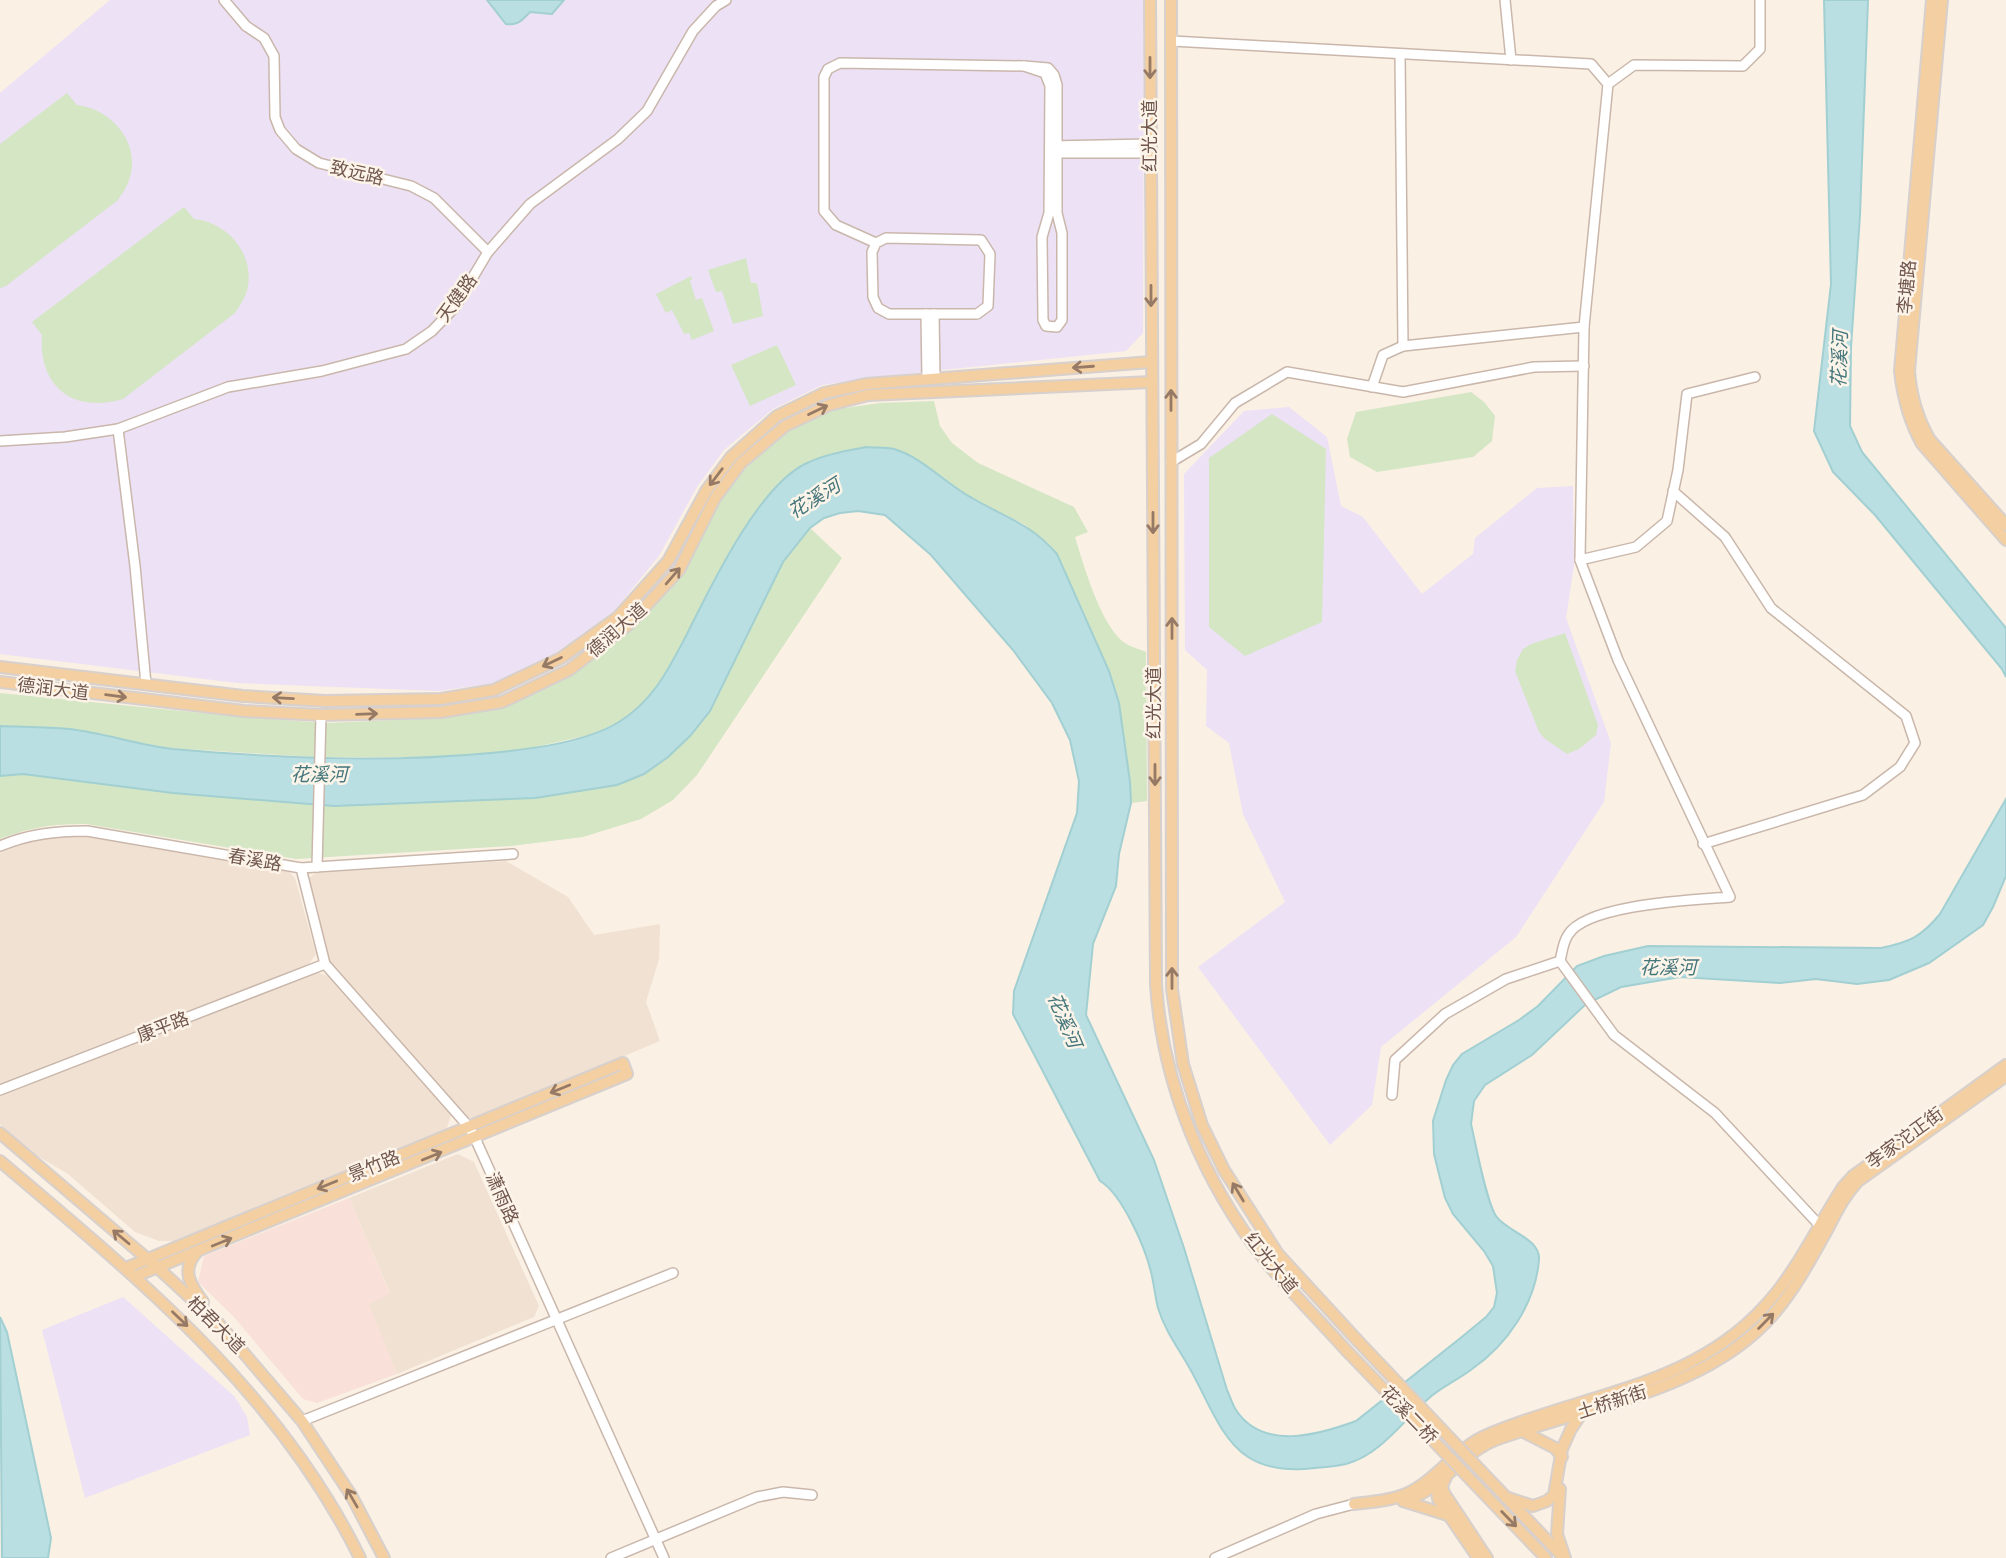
<svg xmlns="http://www.w3.org/2000/svg" width="2006" height="1558" font-family="Lato,'Noto Sans SC',sans-serif">
  <rect width="100%" height="100%" fill="#faf0e4"/>
  <!-- residential -->
  <g fill="#f1e1d3">
    <polygon points="57,835 88,837 289,872 295,878 316,954 309,964 0,1083 0,851 26,841"/>
    <polygon points="506,861 568,897 594,935 660,924 659,959 646,1002 660,1041 475,1119 463,1116 329,962 307,879 316,873"/>
    <polygon points="316,972 328,976 451,1115 446,1131 173,1241 159,1241 135,1232 68,1174 34,1154 0,1124 0,1096"/>
    <polygon points="458,1154 474,1162 539,1306 534,1317 397,1374 368,1303 390,1293 349,1198"/>
  </g>
  <!-- commercial -->
  <polygon fill="#f9e0d8" points="349,1198 390,1294 369,1304 397,1374 317,1403 303,1399 233,1316 198,1282 204,1256"/>
  <!-- education -->
  <g fill="#ede1f6">
    <polygon points="110,0 1144,0 1143,333 1126,351 875,377 822,385 773,409 724,450 697,487 659,556 614,611 557,652 493,683 439,691 237,683 0,654 0,93"/>
    <polygon points="1289,407 1327,437 1341,506 1363,517 1422,594 1473,554 1475,538 1537,488 1573,486 1574,565 1566,618 1611,743 1604,802 1516,937 1381,1047 1372,1105 1330,1145 1198,967 1285,902 1243,814 1229,743 1206,726 1207,670 1185,650 1184,474 1244,411"/>
    <polygon points="123,1297 235,1397 247,1417 250,1435 85,1498 42,1330"/>
  </g>
  <!-- green -->
  <g fill="#d4e6c4">
    <path d="M67 93 77 105C112 109 142 144 129 180 127 187 122 194 118 200L6 286 0 288V144Z"/>
    <path d="M184 207 194 219C229 222 258 258 246 294 243 301 239 307 235 313L123 399C74 414 38 387 42 335L32 322Z"/>
    <polygon points="746,258 751,283 757,283 763,316 733,324 722,291 716,292 708,270"/>
    <polygon points="691,276 692,279 690,281 696,300 702,298 714,331 692,340 689,333 684,334 672,310 666,313 656,294"/>
    <polygon points="777,345 796,385 750,406 731,365"/>
    <polygon points="1471,392 1484,402 1495,416 1492,441 1473,457 1377,472 1350,457 1347,439 1356,412"/>
    <path d="M934 401 940 426 952 443 978 463 1074 507 1088 532 1075 537C1084 566 1099 620 1122 641 1128 646 1139 649 1146 652L1147 801 1131 803 1119 703 1109 671 1057 554 1024 524 971 498 915 460 835 453 805 464 789 475 774 488 738 541 663 680 643 705 617 723 589 735 522 750 451 757H312L170 748 70 730 0 726V693L243 717 326 723 442 718 504 705 573 674 634 628 683 571 720 500 747 467 788 431 831 410 880 403Z"/>
    <polygon points="1272,414 1326,449 1322,622 1245,656 1209,627 1209,458"/>
    <path d="M810 528 842 558 697 775 673 800 641 819 583 837 511 846 296 859 86 824C53 824 31 827 0 839V776L23 774 173 793 334 806 535 798 617 785 644 774 668 757 690 736 710 711 783 561Z"/>
    <polygon points="1565,633 1598,725 1596,735 1579,749 1567,754 1544,738 1539,732 1515,671 1517,660 1523,649 1531,644"/>
  </g>
  <!-- water -->
  <g fill="#badfe2" stroke="#a1cfd2" stroke-width="2">
    <path d="M487 0H564L552 14 530 12C522 20 518 26 506 24Z"/>
    <polygon points="1824,0 1868,0 1860,215 1851,347 1850,426 1862,452 2006,628 2006,677 2002,669 1875,515 1833,472 1814,431 1831,284"/>
    <path d="M866 447C875 448 885 447 894 449 922 457 946 484 972 498 1006 518 1030 523 1057 554L1109 671 1119 703 1130 782 1131 803 1119 854 1116 886 1093 944 1086 1015 1154 1160 1184 1248 1227 1390C1230 1396 1232 1404 1236 1410 1263 1451 1318 1435 1356 1421L1463 1336 1486 1317 1494 1307 1497 1293 1493 1266 1484 1251 1453 1214 1445 1198 1434 1154 1433 1121 1446 1080 1453 1065 1462 1054 1519 1020 1538 1006 1577 966 1604 956 1648 946 1881 948C1910 942 1921 937 1940 914L2006 799V876L1993 907 1983 925 1929 963 1889 980 1857 984 1816 979 1780 983 1680 977 1621 987 1586 1004 1532 1055 1485 1085 1474 1101 1471 1124C1476 1145 1486 1201 1496 1216 1507 1232 1540 1238 1539 1259 1536 1303 1507 1345 1472 1369 1458 1380 1441 1387 1428 1399 1403 1421 1380 1455 1346 1464 1332 1467 1317 1468 1303 1469 1283 1470 1265 1468 1248 1457 1220 1439 1206 1396 1190 1369 1179 1349 1165 1331 1158 1308 1155 1296 1154 1284 1151 1272 1145 1247 1122 1194 1100 1181L1013 1014 1014 991 1077 813 1079 781 1070 740 1052 703 1013 650 931 555 885 515 858 511 840 513 824 518 810 528 783 562 710 711 690 736 668 757 644 774 617 785 535 798 334 806 173 793 23 774 0 776V726C23 727 46 727 69 729 104 733 138 745 173 749 278 758 386 763 491 753 530 749 584 743 619 722 653 701 668 670 686 636 710 588 757 488 805 464 825 454 846 451 866 447Z"/>
    <polygon points="0,1317 7,1332 51,1538 48,1558 2,1558"/>
  </g>
  <g fill="none" stroke-linecap="round" stroke-linejoin="round">
    <!-- minor casing -->
    <g stroke="#cab7ab" stroke-width="12">
      <g id="minor">
        <polyline points="224,0 246,26 264,38 274,56 275,117 280,130 296,149 319,163 411,186 434,198 488,252"/>
        <polyline points="1505,0 1511,60"/>
        <path d="M1172 41 1591 64 1608 84 1584 327 1580 560 1618 660 1730 897C1694 900 1586 904 1568 935 1563 942 1562 953 1560 961L1506 979 1445 1014 1395 1060 1392 1095"/>
        <polyline points="1400,54 1403,346 1584,327"/>
        <polygon points="1024,66 1048,68 1054,75 1057,85 1057,213 1062,233 1062,320 1057,327 1046,326 1043,320 1042,237 1049,213 1050,86 1045,73"/>
        <polyline points="1608,84 1634,65 1743,66 1760,49 1760,0"/>
        <polyline points="1050,146 1150,144"/>
        <polyline points="1054,153 1150,153"/>
        <polygon points="886,238 981,240 990,254 988,306 977,314 889,314 878,308 873,297 872,252 876,243"/>
        <polyline points="876,243 836,225 824,211 824,77 828,69 840,63 1024,66"/>
        <polyline points="926,314 927,379"/>
        <polyline points="934,314 935,378"/>
        <polyline points="1372,387 1383,355 1403,346"/>
        <polyline points="118,429 135,566 146,684"/>
        <polyline points="0,441 65,437 118,429 228,387 322,371 406,349 432,331 455,307 488,252 530,204 618,139 647,111 693,31 716,6 726,0"/>
        <polyline points="1171,462 1201,444 1235,403 1287,372 1403,392 1534,367 1584,366"/>
        <polyline points="1673,491 1725,537 1771,608 1906,716 1915,743 1900,767 1863,795 1703,844"/>
        <polyline points="1580,560 1636,547 1667,521 1678,470 1687,394 1755,377"/>
        <path d="M0 846C29 834 56 831 87 831L301 868 513 854"/>
        <polyline points="317,867 321,715"/>
        <polyline points="301,868 325,964 469,1127 475,1138 664,1558"/>
        <polyline points="1560,961 1614,1035 1715,1113 1822,1228"/>
        <polyline points="0,1090 325,964"/>
        <polyline points="302,1421 673,1273"/>
        <polyline points="611,1558 757,1497 783,1492 812,1495"/>
        <polyline points="1215,1558 1316,1514 1354,1504"/>
      </g>
    </g>
    <!-- major casing -->
    <g stroke="#d7d0cd" stroke-width="14">
      <g id="major">
        <path d="M1150 0 1156 985C1163 1087 1204 1183 1267 1263 1292 1293 1320 1321 1346 1350"/>
        <polyline points="1171,0 1172,989 1183,1064 1202,1125 1224,1170 1278,1254 1357,1340"/>
        <path d="M1932 0 1900 371C1903 398 1909 421 1922 444L2006 540"/>
        <path d="M1942 0 1909 371C1911 397 1917 418 1930 440L2006 525"/>
        <polyline points="0,667 243,696 325,701 441,699 494,690 561,658 618,617 668,561 706,491 731,457 777,416 824,393 866,384 1151,362"/>
        <polyline points="0,682 244,711 321,715 441,712 502,702 569,670 629,624 679,570 715,498 741,463 785,426 829,405 868,395 1152,382"/>
        <polyline points="0,1133 158,1268 219,1324 302,1421 351,1495 384,1558"/>
        <path d="M0 1161C138 1278 278 1391 360 1558"/>
        <path d="M197 1252C180 1270 191 1286 203 1302"/>
        <polyline points="126,1268 623,1063 627,1074 136,1276"/>
        <polyline points="1520,1430 1555,1448 1562,1457"/>
        <polyline points="1482,1472 1562,1556"/>
        <polyline points="1446,1477 1442,1486 1444,1493 1487,1558"/>
        <polyline points="1472,1481 1546,1558"/>
        <polyline points="1436,1484 1438,1499 1478,1558"/>
        <polyline points="1560,1489 1557,1534 1565,1558"/>
        <polyline points="1505,1497 1533,1506 1547,1501 1554,1495 1562,1449 1571,1429 1583,1411"/>
        <path d="M1403 1501C1440 1492 1460 1454 1495 1440 1588 1406 1710 1391 1776 1311 1796 1287 1812 1257 1827 1230 1836 1213 1844 1196 1858 1181L2006 1076"/>
        <polyline points="1403,1501 1451,1516"/>
        <path d="M1354 1504C1371 1502 1390 1501 1406 1494 1437 1480 1456 1448 1487 1435 1582 1394 1690 1388 1764 1307 1796 1273 1817 1227 1843 1187L1853 1176 2006 1065"/>
      </g>
    </g>
    <!-- minor -->
    <use href="#minor" stroke="#fff" stroke-width="9"/>
    <!-- major -->
    <use href="#major" stroke="#f3cfa1" stroke-width="10"/>
    <!-- major-bridge casing -->
    <g stroke="#d7d0cd" stroke-width="14" stroke-linecap="butt">
      <g id="major-bridge">
        <polyline points="1357,1340 1482,1472"/>
        <polyline points="1346,1350 1472,1481"/>
      </g>
    </g>
    <!-- major-bridge -->
    <use href="#major-bridge" stroke="#f3cfa1" stroke-width="10"/>
  </g>
  <!-- one-way arrows -->
  <defs><path id="oneway-shaft" d="M-6 0H5M1.5-3L5.5 0L1.5 3" fill="none" stroke-width="1.6" stroke-linecap="round" stroke-linejoin="round" transform="scale(1.75)"/></defs>
  <g stroke="#977a66">
    <use href="#oneway-shaft" transform="translate(1150 68) rotate(90)"/>
    <use href="#oneway-shaft" transform="translate(1151 296) rotate(90)"/>
    <use href="#oneway-shaft" transform="translate(1083 367) rotate(176)"/>
    <use href="#oneway-shaft" transform="translate(1171 400) rotate(-90)"/>
    <use href="#oneway-shaft" transform="translate(818 410) rotate(-26)"/>
    <use href="#oneway-shaft" transform="translate(716 477) rotate(127)"/>
    <use href="#oneway-shaft" transform="translate(1153 523) rotate(90)"/>
    <use href="#oneway-shaft" transform="translate(673 576) rotate(-49)"/>
    <use href="#oneway-shaft" transform="translate(1172 628) rotate(-90)"/>
    <use href="#oneway-shaft" transform="translate(552 662) rotate(154)"/>
    <use href="#oneway-shaft" transform="translate(116 696) rotate(7)"/>
    <use href="#oneway-shaft" transform="translate(283 698) rotate(-177)"/>
    <use href="#oneway-shaft" transform="translate(367 714) rotate(-2)"/>
    <use href="#oneway-shaft" transform="translate(1155 775) rotate(90)"/>
    <use href="#oneway-shaft" transform="translate(1172 978) rotate(-90)"/>
    <use href="#oneway-shaft" transform="translate(560 1089) rotate(158)"/>
    <use href="#oneway-shaft" transform="translate(432 1156) rotate(-22)"/>
    <use href="#oneway-shaft" transform="translate(327 1185) rotate(158)"/>
    <use href="#oneway-shaft" transform="translate(1238 1192) rotate(-121)"/>
    <use href="#oneway-shaft" transform="translate(121 1237) rotate(-140)"/>
    <use href="#oneway-shaft" transform="translate(222 1242) rotate(-22)"/>
    <use href="#oneway-shaft" transform="translate(180 1319) rotate(44)"/>
    <use href="#oneway-shaft" transform="translate(1766 1321) rotate(-45)"/>
    <use href="#oneway-shaft" transform="translate(352 1498) rotate(-120)"/>
    <use href="#oneway-shaft" transform="translate(1509 1519) rotate(46)"/>
  </g>
  <g text-anchor="middle" stroke-width="5" stroke-linejoin="round" paint-order="stroke">
    <!-- street labels -->
    <g font-size="18" fill="#70564c" stroke="#fdf4e9">
      <text transform="translate(1150 136) rotate(-90)" y="6">红光大道</text>
      <text transform="translate(357 173) rotate(13)" y="6">致远路</text>
      <text transform="translate(1907 287) rotate(-85)" y="6">李塘路</text>
      <text transform="translate(457 298) rotate(-54)" y="6">天健路</text>
      <text transform="translate(617 630) rotate(-41)" y="6">德润大道</text>
      <text transform="translate(53 689) rotate(7)" y="6">德润大道</text>
      <text transform="translate(1154 703) rotate(-90)" y="6">红光大道</text>
      <text transform="translate(255 860) rotate(10)" y="6">春溪路</text>
      <text transform="translate(163 1027) rotate(-21)" y="6">康平路</text>
      <text transform="translate(1905 1138) rotate(-36)" y="6">李家沱正街</text>
      <text transform="translate(374 1166) rotate(-22)" y="6">景竹路</text>
      <text transform="translate(502 1198) rotate(66)" y="6">潇雨路</text>
      <text transform="translate(1271 1263) rotate(51)" y="6">红光大道</text>
      <text transform="translate(216 1325) rotate(45)" y="6">柏君大道</text>
      <text transform="translate(1612 1402) rotate(-18)" y="6">土桥新街</text>
      <text transform="translate(1409 1415) rotate(46)" y="6">花溪二桥</text>
    </g>
    <!-- water labels -->
    <g font-size="19" font-style="italic" fill="#44767b" stroke="#fdf4e9">
      <text transform="translate(1839 359) rotate(-88)" y="7">花溪河</text>
      <text transform="translate(814 498) rotate(-32)" y="7">花溪河</text>
      <text x="319" y="781">花溪河</text>
      <text x="1668" y="974">花溪河</text>
      <text transform="translate(1065 1020) rotate(67)" y="7">花溪河</text>
    </g>
  </g>
</svg>
